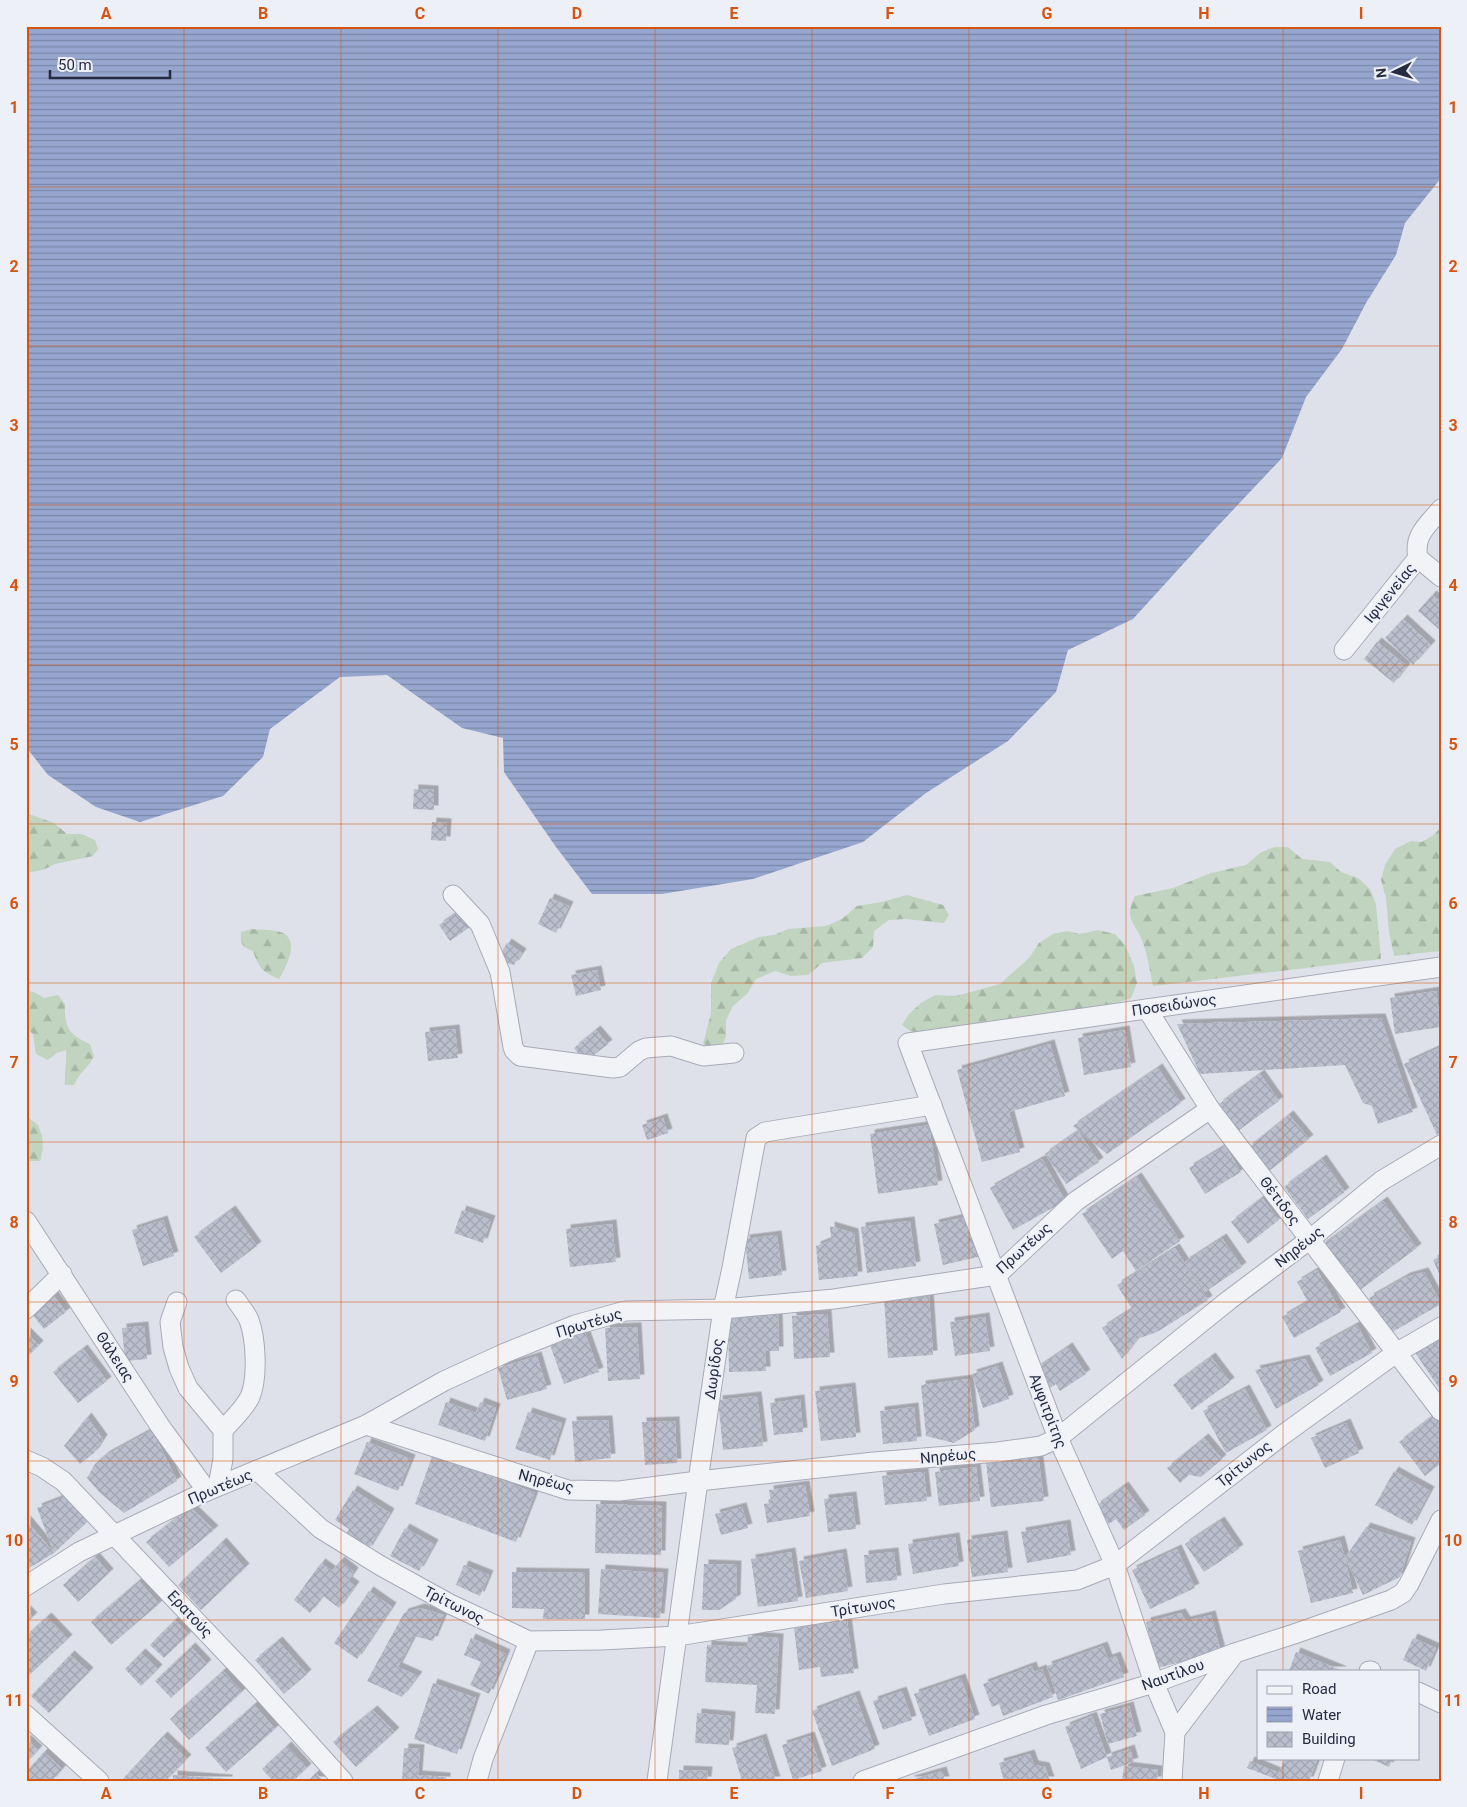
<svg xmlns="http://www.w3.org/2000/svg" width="1467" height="1807" font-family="Roboto,sans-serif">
  <defs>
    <pattern id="forest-firs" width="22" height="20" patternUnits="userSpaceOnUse" patternTransform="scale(1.25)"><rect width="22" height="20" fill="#c0d4bf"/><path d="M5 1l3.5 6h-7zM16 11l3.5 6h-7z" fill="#a5b6a5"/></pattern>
    <pattern id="water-rules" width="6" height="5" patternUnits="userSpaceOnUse" patternTransform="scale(1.25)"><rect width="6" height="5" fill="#96a6ce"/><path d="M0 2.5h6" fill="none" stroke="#7a87a9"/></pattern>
    <pattern id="building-cross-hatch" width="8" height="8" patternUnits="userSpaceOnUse" patternTransform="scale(1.25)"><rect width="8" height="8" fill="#bbbfcd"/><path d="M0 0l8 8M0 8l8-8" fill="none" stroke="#a1a4b1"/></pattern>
    <filter id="shadow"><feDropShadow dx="4.5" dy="-4.5" stdDeviation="0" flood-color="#0004"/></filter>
  </defs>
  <rect width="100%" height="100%" fill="#dfe1ea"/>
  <!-- forest -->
  <g fill="url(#forest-firs)">
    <polygon points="26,813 54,823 67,834 82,834 95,840 98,849 93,856 55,864 43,870 26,873"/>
    <polygon points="1441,826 1441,951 1394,956 1389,932 1386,898 1381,880 1385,865 1395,849 1411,841 1422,842 1435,834"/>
    <path d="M1274 847H1288L1302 859 1330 862 1341 872 1358 878 1370 889 1376 904 1381 959 1153 986C1150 971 1148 957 1143 943 1136 922 1123 921 1135 896L1173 888 1211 873 1246 865 1260 853Z"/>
    <polygon points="907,895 943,905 949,915 944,923 905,919 889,920 874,931 873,947 862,958 822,963 808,975 791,976 775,971 756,979 747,994 733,1006 726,1020 726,1037 722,1045 711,1046 703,1044 711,1013 711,983 719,963 731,949 759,937 774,935 788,929 826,926 842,919 857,906 882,902"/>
    <path d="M252 929C261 930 274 929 283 933 300 942 286 967 279 979 262 972 259 968 253 951 242 947 240 944 241 932Z"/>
    <polygon points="1098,930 1115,934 1125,945 1134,966 1137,983 1131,998 1104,1007 927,1034 910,1031 902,1025 909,1014 921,1003 935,995 956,996 1000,984 1029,958 1039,943 1053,934 1067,931 1080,934"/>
    <path d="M26 991 34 992 44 998 58 995 65 1004C64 1027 69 1035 90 1044L94 1056C88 1069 80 1071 74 1085H65C64 1073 67 1062 66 1050L57 1053 48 1060 36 1054 33 1034 26 1028Z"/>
    <polygon points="26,1112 29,1118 38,1125 42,1136 43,1149 40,1161 30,1161 26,1157"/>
  </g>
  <!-- water -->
  <polygon fill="url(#water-rules)" points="26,26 1441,26 1441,178 1405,223 1396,255 1366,303 1342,349 1306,397 1282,458 1216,528 1133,619 1068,650 1056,692 1008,741 926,793 863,842 753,879 662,894 592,894 556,847 504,772 503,738 462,728 387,675 340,677 270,729 263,757 223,796 140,822 96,807 48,775 26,747"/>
  <!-- building -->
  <g fill="url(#building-cross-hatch)" filter="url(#shadow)">
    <polygon points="1432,595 1441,602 1441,631 1418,611"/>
    <polygon points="1403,619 1431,645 1413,665 1385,638"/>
    <polygon points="1377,642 1407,666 1394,683 1364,659"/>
    <polygon points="414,789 434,790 434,810 413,809"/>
    <polygon points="432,822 447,823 446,841 431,840"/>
    <polygon points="550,898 569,906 556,933 538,924"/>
    <polygon points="456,914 473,925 450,941 439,925"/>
    <polygon points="507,943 522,953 514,965 496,961"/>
    <polygon points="597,970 601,990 576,996 571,975"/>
    <polygon points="1436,991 1441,1027 1395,1034 1390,998"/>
    <polygon points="1381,1018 1413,1112 1378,1124 1372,1106 1363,1103 1345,1065 1200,1074 1177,1024"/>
    <polygon points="455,1029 458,1058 428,1061 425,1032"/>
    <polygon points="596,1030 608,1044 585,1062 574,1048"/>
    <polygon points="1125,1030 1131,1067 1084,1075 1078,1038"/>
    <polygon points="1050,1044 1065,1096 1009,1112 1020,1152 982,1162 957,1070"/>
    <polygon points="1441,1047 1441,1133 1437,1135 1404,1064"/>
    <polygon points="1158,1068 1181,1103 1107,1154 1073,1126"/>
    <polygon points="1260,1074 1279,1101 1238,1131 1219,1104"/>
    <polygon points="1289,1115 1309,1139 1268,1172 1248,1148"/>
    <polygon points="663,1118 668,1133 647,1140 642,1125"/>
    <polygon points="929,1125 938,1185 878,1194 870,1134"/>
    <polygon points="1078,1131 1099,1162 1066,1184 1045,1154"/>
    <polygon points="1225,1146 1241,1172 1205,1194 1189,1168"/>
    <polygon points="1042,1159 1065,1201 1013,1230 990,1188"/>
    <polygon points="1322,1159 1345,1192 1308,1219 1284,1187"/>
    <polygon points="1137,1177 1180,1241 1136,1271 1123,1251 1112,1259 1082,1214"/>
    <polygon points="1262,1198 1279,1220 1248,1244 1231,1222"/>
    <polygon points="1383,1201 1417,1248 1356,1293 1321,1246"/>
    <polygon points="231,1210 257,1246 221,1273 194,1237"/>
    <polygon points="462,1210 491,1220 483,1243 454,1233"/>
    <polygon points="974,1215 982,1256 943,1265 934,1224"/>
    <polygon points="163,1220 174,1256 143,1266 132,1230"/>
    <polygon points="910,1221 916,1266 867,1273 861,1227"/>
    <polygon points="612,1224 616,1262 570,1267 566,1229"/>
    <polygon points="830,1226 854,1233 858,1276 819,1280 816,1246 831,1240"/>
    <polygon points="777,1235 782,1275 749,1279 745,1239"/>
    <polygon points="1222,1238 1242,1267 1205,1292 1185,1262"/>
    <polygon points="1175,1248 1208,1300 1157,1332 1137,1339 1122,1359 1102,1328 1132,1309 1117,1285"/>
    <polygon points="1441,1256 1441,1278 1433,1260"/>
    <polygon points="1317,1270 1341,1312 1294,1338 1282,1317 1308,1302 1297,1282"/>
    <polygon points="1424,1272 1441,1304 1389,1334 1369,1298 1406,1277"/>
    <polygon points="53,1295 66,1312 44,1329 31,1313"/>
    <polygon points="929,1295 933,1355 888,1358 884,1298"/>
    <polygon points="778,1314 779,1351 765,1351 766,1371 729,1372 728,1315"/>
    <polygon points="827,1314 830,1357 794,1359 792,1316"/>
    <polygon points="985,1317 990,1351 955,1356 950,1322"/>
    <polygon points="1357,1325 1372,1353 1330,1376 1315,1348"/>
    <polygon points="144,1326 147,1359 125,1361 122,1328"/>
    <polygon points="637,1327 640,1379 608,1381 605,1328"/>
    <polygon points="584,1330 599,1372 564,1384 549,1342"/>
    <polygon points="26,1332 39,1345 26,1358"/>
    <polygon points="1437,1335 1441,1340 1441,1391 1414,1351"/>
    <polygon points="1068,1347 1086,1374 1060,1391 1056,1384 1050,1388 1037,1368"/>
    <polygon points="83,1349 107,1381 78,1403 53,1372"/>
    <polygon points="537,1356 547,1389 507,1400 498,1368"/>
    <polygon points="1211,1357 1230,1382 1192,1410 1173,1385"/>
    <polygon points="1305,1359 1319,1385 1276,1409 1255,1370"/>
    <polygon points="998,1366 1009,1399 983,1408 972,1374"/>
    <polygon points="969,1379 975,1430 954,1443 926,1436 921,1385"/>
    <polygon points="851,1387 856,1437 821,1441 815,1391"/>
    <polygon points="1245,1389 1267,1430 1226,1453 1203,1411"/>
    <polygon points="757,1396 763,1446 723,1450 718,1400"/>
    <polygon points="800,1399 803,1432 774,1435 770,1403"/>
    <polygon points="446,1402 476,1413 480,1402 496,1408 485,1441 438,1425"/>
    <polygon points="914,1407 917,1441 883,1444 880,1411"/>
    <polygon points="528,1412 562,1423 550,1460 515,1449"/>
    <polygon points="1433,1416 1441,1426 1441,1463 1425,1476 1399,1442"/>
    <polygon points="87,1417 103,1439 94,1453 80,1464 64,1446"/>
    <polygon points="608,1420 611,1458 575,1462 572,1421"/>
    <polygon points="675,1421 677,1463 645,1465 642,1422"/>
    <polygon points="1346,1423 1359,1453 1325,1468 1311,1438"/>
    <polygon points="152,1430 177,1481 124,1513 100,1493 87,1478 95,1464 106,1455"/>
    <polygon points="1204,1438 1222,1459 1201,1477 1189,1475 1180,1483 1167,1468"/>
    <polygon points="367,1442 411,1459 398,1491 354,1474"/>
    <polygon points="433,1454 535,1493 516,1542 415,1504"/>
    <polygon points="1038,1454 1044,1501 991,1507 986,1461"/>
    <polygon points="976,1467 980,1501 939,1506 935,1472"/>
    <polygon points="1394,1471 1430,1491 1412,1525 1375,1505"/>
    <polygon points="924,1472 927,1501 885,1505 882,1476"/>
    <polygon points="805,1485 810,1516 767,1523 764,1504 771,1503 769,1490"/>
    <polygon points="1124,1486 1145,1515 1124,1530 1116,1519 1109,1524 1096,1506"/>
    <polygon points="353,1490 390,1513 368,1550 345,1536 349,1529 335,1520"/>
    <polygon points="852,1496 856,1529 828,1532 824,1499"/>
    <polygon points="65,1497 87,1522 54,1553 37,1508"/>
    <polygon points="596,1504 662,1506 661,1555 595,1553"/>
    <polygon points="190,1507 214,1530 169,1567 146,1542"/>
    <polygon points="742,1507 748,1528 721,1535 715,1514"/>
    <polygon points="26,1520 54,1553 26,1570"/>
    <polygon points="1220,1521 1239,1549 1204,1572 1185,1544"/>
    <polygon points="1066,1524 1071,1555 1027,1563 1021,1532"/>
    <polygon points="1366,1527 1411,1542 1400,1577 1363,1595 1345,1558 1353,1593 1311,1603 1298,1551 1340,1540 1345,1558"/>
    <polygon points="405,1528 434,1544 419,1571 390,1556"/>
    <polygon points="1003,1535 1008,1572 972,1577 967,1540"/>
    <polygon points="955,1537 959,1566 913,1574 908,1544"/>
    <polygon points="222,1542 245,1568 201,1610 178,1585"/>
    <polygon points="1177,1549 1195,1588 1150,1609 1132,1570"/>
    <polygon points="791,1552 798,1601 758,1607 751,1559"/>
    <polygon points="894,1552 897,1580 866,1583 864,1555"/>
    <polygon points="842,1553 848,1591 806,1598 799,1561"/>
    <polygon points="95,1557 109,1573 78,1602 63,1585"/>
    <polygon points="340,1561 354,1572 348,1581 355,1586 339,1608 323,1596 310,1613 294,1600 321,1563 332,1571"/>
    <polygon points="704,1564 737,1565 736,1599 719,1610 702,1610"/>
    <polygon points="464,1565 489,1575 480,1596 456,1585"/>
    <polygon points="601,1569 664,1573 660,1618 598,1614"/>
    <polygon points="512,1572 585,1573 585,1619 543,1619 544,1609 512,1608"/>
    <polygon points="139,1581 159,1604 111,1645 91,1622"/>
    <polygon points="369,1591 392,1607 357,1659 334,1643"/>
    <polygon points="420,1608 444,1615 433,1641 414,1636 398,1667 418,1676 402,1697 367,1681 404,1613"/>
    <polygon points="26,1610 33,1617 26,1623"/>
    <polygon points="1181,1613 1186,1621 1211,1615 1221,1652 1157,1668 1146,1622"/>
    <polygon points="47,1617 68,1639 26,1678 26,1636"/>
    <polygon points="175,1620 189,1634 164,1658 150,1645"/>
    <polygon points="847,1621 854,1673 821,1677 820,1667 799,1670 794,1628"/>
    <polygon points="748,1636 779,1638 775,1714 755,1713 757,1685 705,1682 707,1645 747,1647"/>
    <polygon points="471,1638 506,1654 489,1694 470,1685 481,1662 464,1655"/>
    <polygon points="1413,1638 1436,1648 1426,1671 1403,1660"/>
    <polygon points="278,1641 307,1674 284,1694 255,1660"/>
    <polygon points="1103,1646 1108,1659 1116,1656 1124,1677 1058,1700 1047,1666"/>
    <polygon points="191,1647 207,1664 171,1698 155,1681"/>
    <polygon points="1296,1652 1343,1671 1289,1671"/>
    <polygon points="141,1653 158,1669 141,1686 125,1669"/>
    <polygon points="70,1655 89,1672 49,1713 31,1696"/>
    <polygon points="1032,1666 1034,1672 1042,1669 1053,1697 1003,1716 999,1704 992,1707 983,1684"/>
    <polygon points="223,1671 242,1692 189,1740 170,1719"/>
    <polygon points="961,1678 975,1719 929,1736 914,1694"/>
    <polygon points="433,1683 476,1698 457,1754 414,1739"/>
    <polygon points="902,1691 912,1720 883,1730 873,1701"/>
    <polygon points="855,1695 875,1749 832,1766 812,1711"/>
    <polygon points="254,1705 275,1729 226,1772 205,1748"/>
    <polygon points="1129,1706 1137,1736 1108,1744 1100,1714"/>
    <polygon points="373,1710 395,1732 356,1767 333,1742"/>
    <polygon points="697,1713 731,1716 729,1745 695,1743"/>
    <polygon points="1092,1716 1107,1757 1130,1749 1134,1762 1111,1770 1107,1757 1081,1769 1065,1727"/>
    <polygon points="163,1736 187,1759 174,1772 166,1781 121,1781"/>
    <polygon points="810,1736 822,1771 793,1780 782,1745"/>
    <polygon points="762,1738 776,1781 742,1781 732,1748"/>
    <polygon points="26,1739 38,1750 26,1763"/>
    <polygon points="287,1746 307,1768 293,1781 273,1781 262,1769"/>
    <polygon points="404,1748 420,1749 418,1775 446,1777 446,1781 402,1781"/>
    <polygon points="44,1752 62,1769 52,1781 26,1781 29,1777 26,1772"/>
    <polygon points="1030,1754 1034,1765 1045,1767 1050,1781 1004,1781 999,1763"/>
    <polygon points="1285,1758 1318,1758 1309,1781 1276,1781 1276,1779 1247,1768 1250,1761 1279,1773"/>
    <polygon points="1369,1758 1393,1758 1389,1767"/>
    <polygon points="1124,1766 1158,1770 1157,1781 1122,1781"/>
    <polygon points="679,1770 708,1771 707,1781 679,1781"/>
    <polygon points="942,1771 945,1781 910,1781 910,1780"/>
    <polygon points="316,1773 323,1781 308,1781"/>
    <polygon points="173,1775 228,1779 228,1781 173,1781"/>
  </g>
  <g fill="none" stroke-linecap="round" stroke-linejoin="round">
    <!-- street casing -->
    <g stroke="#a8aab8" stroke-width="21">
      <g id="street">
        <path d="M1418 558C1413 535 1428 525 1441 509"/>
        <polyline points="1418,558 1441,577"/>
        <polyline points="1344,650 1418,558"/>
        <polyline points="453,895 480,924 500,972 513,1047 514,1050 520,1056 613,1068 620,1067 639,1051 646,1048 671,1046 703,1056 734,1053"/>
        <polyline points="1147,1009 1210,1109 1441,1411"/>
        <polyline points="26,1221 160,1426 207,1491"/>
        <polyline points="177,1302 170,1322 173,1347 179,1368 188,1388 223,1430 223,1459 218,1486"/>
        <polyline points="26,1309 62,1274"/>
        <polyline points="366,1425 568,1490 619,1491 698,1481 874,1462 998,1452 1041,1446 1058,1438 1229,1300 1309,1240 1381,1181 1441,1145"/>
        <path d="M223 1430C232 1420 244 1409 250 1397 258 1378 256 1339 249 1320 246 1313 240 1306 236 1300"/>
        <polyline points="26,1460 42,1467 63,1481 250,1678 343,1781"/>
        <polyline points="257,1470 321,1529 381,1566 450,1604 529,1641 602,1640 677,1636 944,1594 1077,1580 1115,1565 1284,1434 1396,1353 1441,1327"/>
        <polyline points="26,1586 79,1552 207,1491 366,1425 444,1381 505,1353 575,1325 625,1311 723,1309 834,1299 997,1275 1076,1201 1210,1109"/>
        <polyline points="1369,1671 1371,1671"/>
        <polyline points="1418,1692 1441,1703"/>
        <polyline points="26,1715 99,1781"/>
        <polyline points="1175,1732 1235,1653"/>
        <polyline points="477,1781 483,1759 529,1641"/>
        <polyline points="657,1781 698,1481 723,1309 732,1268 756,1138 765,1132 932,1105"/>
        <polyline points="863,1781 1046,1715 1154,1683 1235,1653 1294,1634 1391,1600 1403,1593 1409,1584 1441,1520"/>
        <polyline points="1172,1781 1175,1732 1154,1683 1115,1565 1058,1438 908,1043 1441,967"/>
        <polyline points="1328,1781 1335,1758"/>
      </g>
    </g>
    <!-- street -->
    <use href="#street" stroke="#f2f3f7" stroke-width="19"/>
  </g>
  <!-- grid -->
  <path fill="none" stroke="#d55411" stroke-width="1" stroke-opacity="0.55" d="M184 26V1781M341 26V1781M498 26V1781M655 26V1781M812 26V1781M969 26V1781M1126 26V1781M1283 26V1671M26 187H1441M26 346H1441M26 505H1441M26 665H1441M26 824H1441M26 983H1441M26 1142H1441M26 1302H1441M26 1461H1441M26 1620H1441M1283 1758V1781"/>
  <g text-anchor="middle" stroke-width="4" stroke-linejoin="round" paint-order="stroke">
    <!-- street labels -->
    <g font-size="15" fill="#262b42" stroke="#eef0f7">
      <text transform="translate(1390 593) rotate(-51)" y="5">Ιφιγενείας</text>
      <text transform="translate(1174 1005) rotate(-8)" y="5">Ποσειδώνος</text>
      <text transform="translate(1280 1201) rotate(53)" y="5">Θέτιδος</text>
      <text transform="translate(1299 1247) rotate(-38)" y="5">Νηρέως</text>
      <text transform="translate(1024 1248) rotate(-42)" y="5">Πρωτέως</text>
      <text transform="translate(589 1323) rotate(-17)" y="5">Πρωτέως</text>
      <text transform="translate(115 1357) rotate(57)" y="5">Θάλειας</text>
      <text transform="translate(714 1369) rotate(-82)" y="5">Δωρίδος</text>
      <text transform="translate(1048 1411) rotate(69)" y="5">Αμφιτρίτης</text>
      <text transform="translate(948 1456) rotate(-5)" y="5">Νηρέως</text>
      <text transform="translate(1244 1464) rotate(-38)" y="5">Τρίτωνος</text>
      <text transform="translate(546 1481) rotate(14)" y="5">Νηρέως</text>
      <text transform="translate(220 1487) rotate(-23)" y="5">Πρωτέως</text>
      <text transform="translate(454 1605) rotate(27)" y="5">Τρίτωνος</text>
      <text transform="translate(863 1607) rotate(-9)" y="5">Τρίτωνος</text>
      <text transform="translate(190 1614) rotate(47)" y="5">Ερατούς</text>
      <text transform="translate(1173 1675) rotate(-20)" y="5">Ναυτίλου</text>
    </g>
  </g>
  <!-- border -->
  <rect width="1467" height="1807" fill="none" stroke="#eef0f7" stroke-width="55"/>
  <!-- legend -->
  <rect x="1257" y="1670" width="162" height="90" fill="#eef0f7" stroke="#9ea1af"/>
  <rect x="1267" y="1686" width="25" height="8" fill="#f2f3f7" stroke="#9ea1af"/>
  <text x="1302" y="1694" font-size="15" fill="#262b42">Road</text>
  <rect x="1267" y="1707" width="25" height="15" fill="url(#water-rules)" stroke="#9ea1af"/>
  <text x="1302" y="1720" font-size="15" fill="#262b42">Water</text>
  <rect x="1267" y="1732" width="25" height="15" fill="url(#building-cross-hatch)" stroke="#9ea1af"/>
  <text x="1302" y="1744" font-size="15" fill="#262b42">Building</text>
  <!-- north arrow -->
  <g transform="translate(1394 72) rotate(265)" stroke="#eef0f7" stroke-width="4" paint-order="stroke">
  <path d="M0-4L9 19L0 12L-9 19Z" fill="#262b42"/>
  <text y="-8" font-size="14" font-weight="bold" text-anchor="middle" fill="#262b42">N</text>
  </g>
  <!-- scale -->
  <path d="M50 70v8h120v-8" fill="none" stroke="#262b42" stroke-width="2.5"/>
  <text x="58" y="70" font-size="15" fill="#262b42" stroke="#eef0f7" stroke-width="4" paint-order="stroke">50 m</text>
  <rect x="28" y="28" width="1412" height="1752" fill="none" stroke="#d55411" stroke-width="2"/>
  <g font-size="16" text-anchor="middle" font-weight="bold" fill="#d55411">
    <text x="106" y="19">A</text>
    <text x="263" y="19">B</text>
    <text x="420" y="19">C</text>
    <text x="577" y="19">D</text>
    <text x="734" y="19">E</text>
    <text x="890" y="19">F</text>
    <text x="1047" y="19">G</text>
    <text x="1204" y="19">H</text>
    <text x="1361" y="19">I</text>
    <text x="14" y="113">1</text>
    <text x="1453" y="113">1</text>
    <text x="14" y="272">2</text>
    <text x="1453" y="272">2</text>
    <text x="14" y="431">3</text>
    <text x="1453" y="431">3</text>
    <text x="14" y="591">4</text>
    <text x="1453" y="591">4</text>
    <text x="14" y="750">5</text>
    <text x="1453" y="750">5</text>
    <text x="14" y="909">6</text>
    <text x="1453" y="909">6</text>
    <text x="14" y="1068">7</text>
    <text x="1453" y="1068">7</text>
    <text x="14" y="1228">8</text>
    <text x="1453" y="1228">8</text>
    <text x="14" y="1387">9</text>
    <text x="1453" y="1387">9</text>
    <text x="14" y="1546">10</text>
    <text x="1453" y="1546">10</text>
    <text x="14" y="1706">11</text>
    <text x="1453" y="1706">11</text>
    <text x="106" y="1799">A</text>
    <text x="263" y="1799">B</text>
    <text x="420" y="1799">C</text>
    <text x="577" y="1799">D</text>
    <text x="734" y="1799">E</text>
    <text x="890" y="1799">F</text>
    <text x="1047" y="1799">G</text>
    <text x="1204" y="1799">H</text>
    <text x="1361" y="1799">I</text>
  </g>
</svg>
